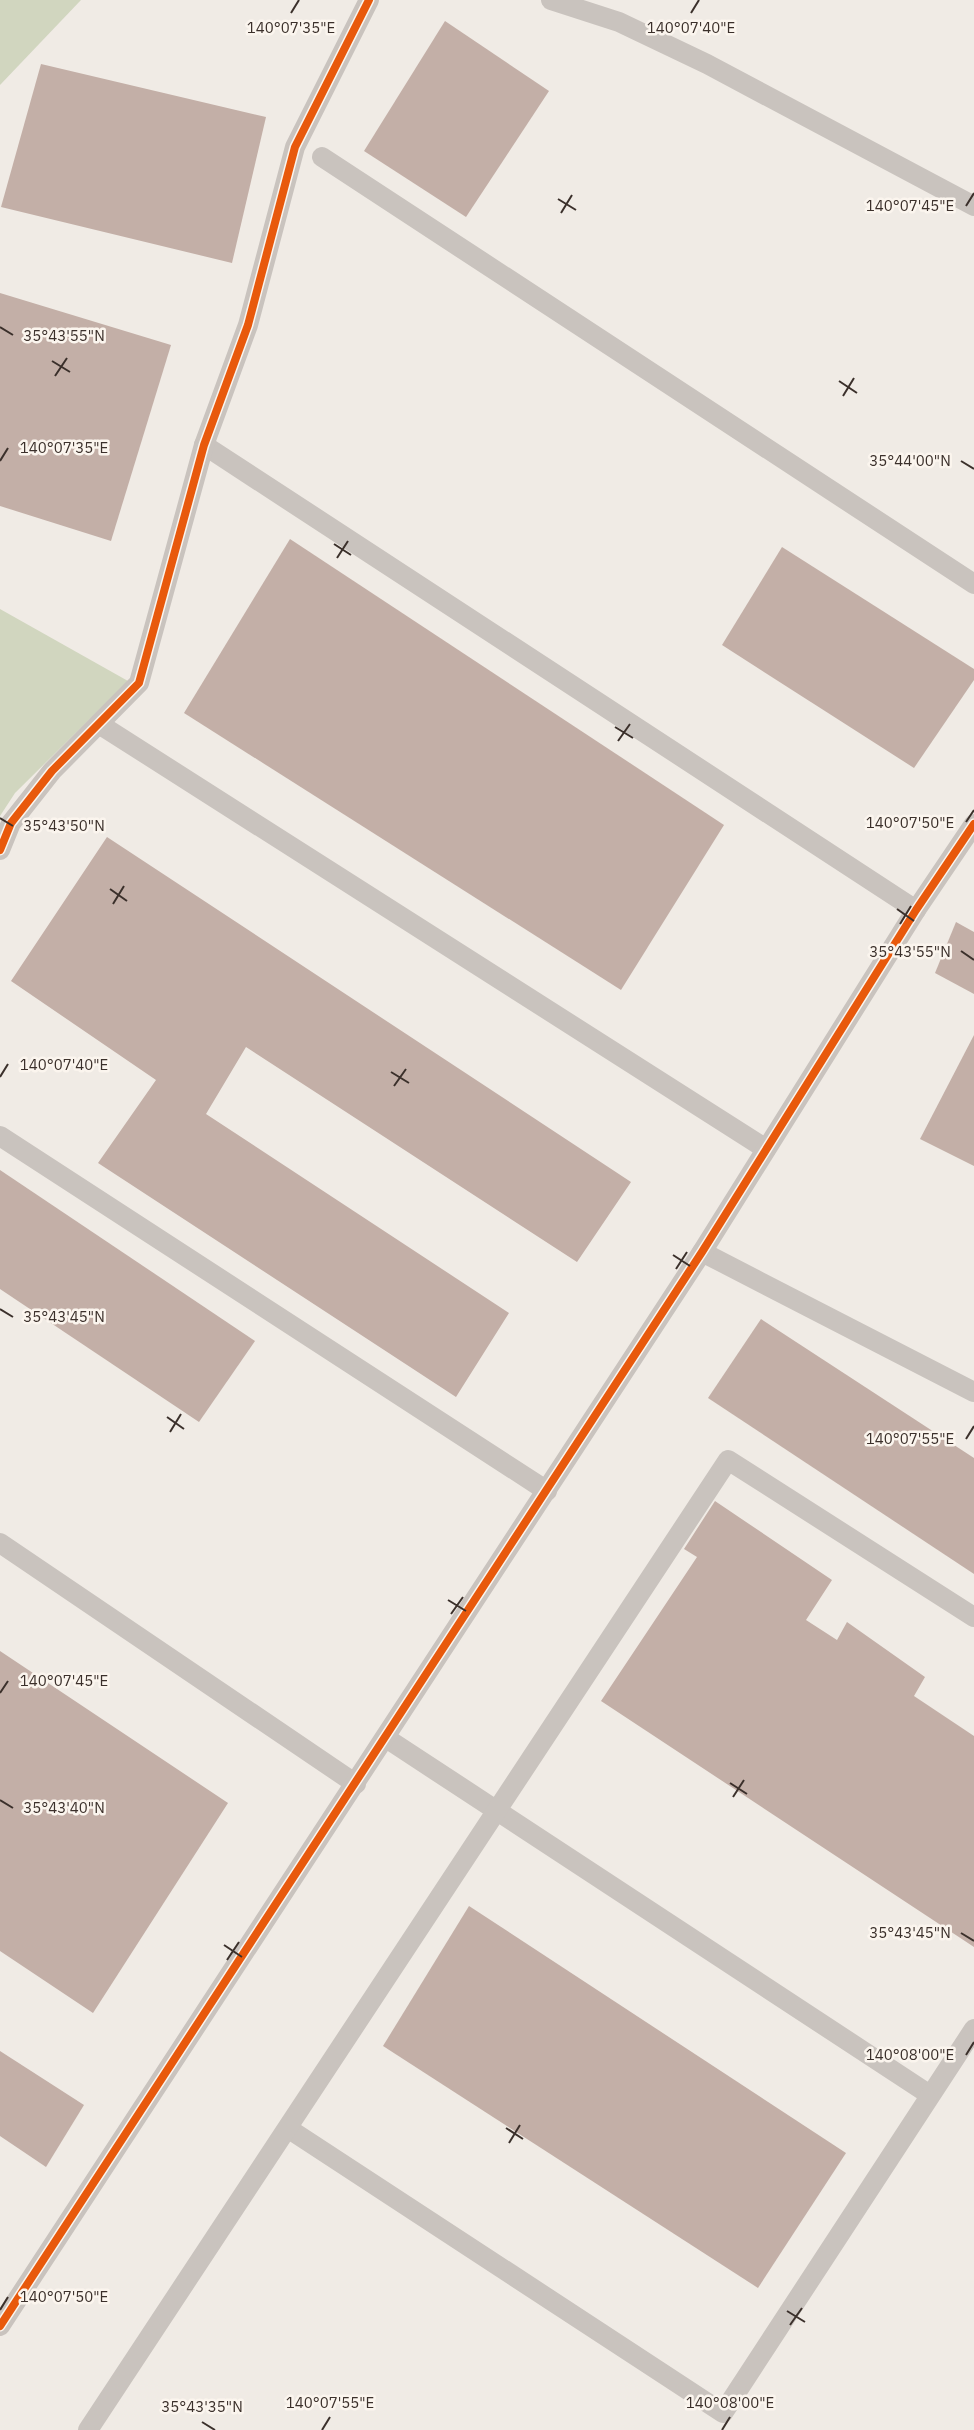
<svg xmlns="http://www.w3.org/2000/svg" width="974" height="2430" font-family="'IBM Plex Sans',sans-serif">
  <rect width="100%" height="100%" fill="#f0ebe5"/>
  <!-- green -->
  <g fill="#d1d6bf">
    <polygon points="0,0 81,0 0,85"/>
    <polygon points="0,609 128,681 15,793 0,816"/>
  </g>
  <!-- building -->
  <g fill="#c3afa7">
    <polygon points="445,21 549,91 466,217 364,151"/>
    <polygon points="41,64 266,117 232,263 1,207"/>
    <polygon points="0,293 171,345 111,541 0,506"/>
    <polygon points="290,539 724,825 621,990 184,713"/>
    <polygon points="782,547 974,669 974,680 914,768 722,645"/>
    <polygon points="107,837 631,1182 577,1262 246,1047 206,1114 509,1313 456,1397 98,1163 156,1080 11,981"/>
    <polygon points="956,922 974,932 974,994 935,973"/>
    <polygon points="974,1035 974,1166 920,1139"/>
    <polygon points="0,1170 255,1341 199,1422 0,1289"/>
    <polygon points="761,1319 974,1458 974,1574 708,1398"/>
    <polygon points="715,1501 832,1580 806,1620 837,1640 847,1622 925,1677 914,1696 974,1736 974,1947 601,1701 697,1557 684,1549"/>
    <polygon points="0,1651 228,1803 93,2013 0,1951"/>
    <polygon points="469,1906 846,2153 758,2288 383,2046"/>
    <polygon points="0,2051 84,2105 46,2167 0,2136"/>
  </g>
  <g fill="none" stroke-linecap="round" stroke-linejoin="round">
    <!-- minor -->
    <g stroke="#c9c3be" stroke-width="20">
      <polyline points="551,0 619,22 707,64 974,206"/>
      <polyline points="322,157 974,584"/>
      <polyline points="204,445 916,910"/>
      <polyline points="99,724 766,1149"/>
      <polyline points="0,850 11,823 52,771 139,683 204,445 248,325 295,147 369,0"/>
      <polyline points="0,1136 547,1491"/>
      <polyline points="702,1252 974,1392"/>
      <polyline points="0,1543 356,1784"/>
      <polyline points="386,1738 930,2095"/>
      <polyline points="289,2129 723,2413 974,2029"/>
      <polyline points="0,2326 702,1252 916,910 974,824"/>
      <polyline points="88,2430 728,1460 974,1617"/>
    </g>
    <!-- cycleway casing -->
    <g stroke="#fbf5ee" stroke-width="11">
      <g id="cycleway">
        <polyline points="0,850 11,823 52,771 139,683 204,445 248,325 295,147 369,0"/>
        <polyline points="0,2326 702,1252 916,910 974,824"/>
      </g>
    </g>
    <!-- cycleway -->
    <use href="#cycleway" stroke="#e8590c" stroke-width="8"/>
  </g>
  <!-- ticks -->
  <path fill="none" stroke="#3b302b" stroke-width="2" d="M291 13 299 0M691 13 699 0M558 199 576 210M966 206 974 193M561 213 572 195M0 327 13 335M52 361 70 372M55 376 67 358M839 381 857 393M843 396 854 378M0 461 8 448M961 461 974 469M334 544 351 555M337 558 348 541M615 727 633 738M618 741 630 724M0 818 13 826M966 822 974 810M110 889 127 901M113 904 124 886M897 909 914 921M900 924 911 906M961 951 974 960M391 1072 409 1083M0 1077 8 1064M394 1086 406 1069M673 1255 690 1266M676 1269 687 1252M0 1309 13 1317M167 1417 184 1429M170 1432 181 1414M966 1439 974 1426M448 1600 466 1611M451 1614 463 1597M0 1693 8 1681M730 1783 747 1794M733 1797 744 1780M0 1800 13 1808M961 1933 974 1941M224 1945 242 1957M227 1960 239 1942M966 2055 974 2042M506 2128 523 2139M509 2143 520 2125M0 2310 8 2297M787 2311 805 2322M790 2325 802 2308M202 2422 215 2430M322 2430 330 2417M722 2430 730 2417"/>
  <g font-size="15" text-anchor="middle" fill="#3b302b" stroke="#fbf5ee" stroke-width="5" stroke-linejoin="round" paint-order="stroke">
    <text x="291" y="33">140°07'35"E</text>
    <text x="691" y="33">140°07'40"E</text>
    <text x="910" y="211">140°07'45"E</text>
    <text x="64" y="341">35°43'55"N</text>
    <text x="64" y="453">140°07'35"E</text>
    <text x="910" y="466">35°44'00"N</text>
    <text x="910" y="828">140°07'50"E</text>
    <text x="64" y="831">35°43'50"N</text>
    <text x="910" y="957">35°43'55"N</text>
    <text x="64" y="1070">140°07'40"E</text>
    <text x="64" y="1322">35°43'45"N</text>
    <text x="910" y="1444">140°07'55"E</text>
    <text x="64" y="1686">140°07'45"E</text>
    <text x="64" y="1813">35°43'40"N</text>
    <text x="910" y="1938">35°43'45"N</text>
    <text x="910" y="2060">140°08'00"E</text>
    <text x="64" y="2302">140°07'50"E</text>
    <text x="330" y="2408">140°07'55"E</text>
    <text x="730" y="2408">140°08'00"E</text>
    <text x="202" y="2412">35°43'35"N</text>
  </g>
</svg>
